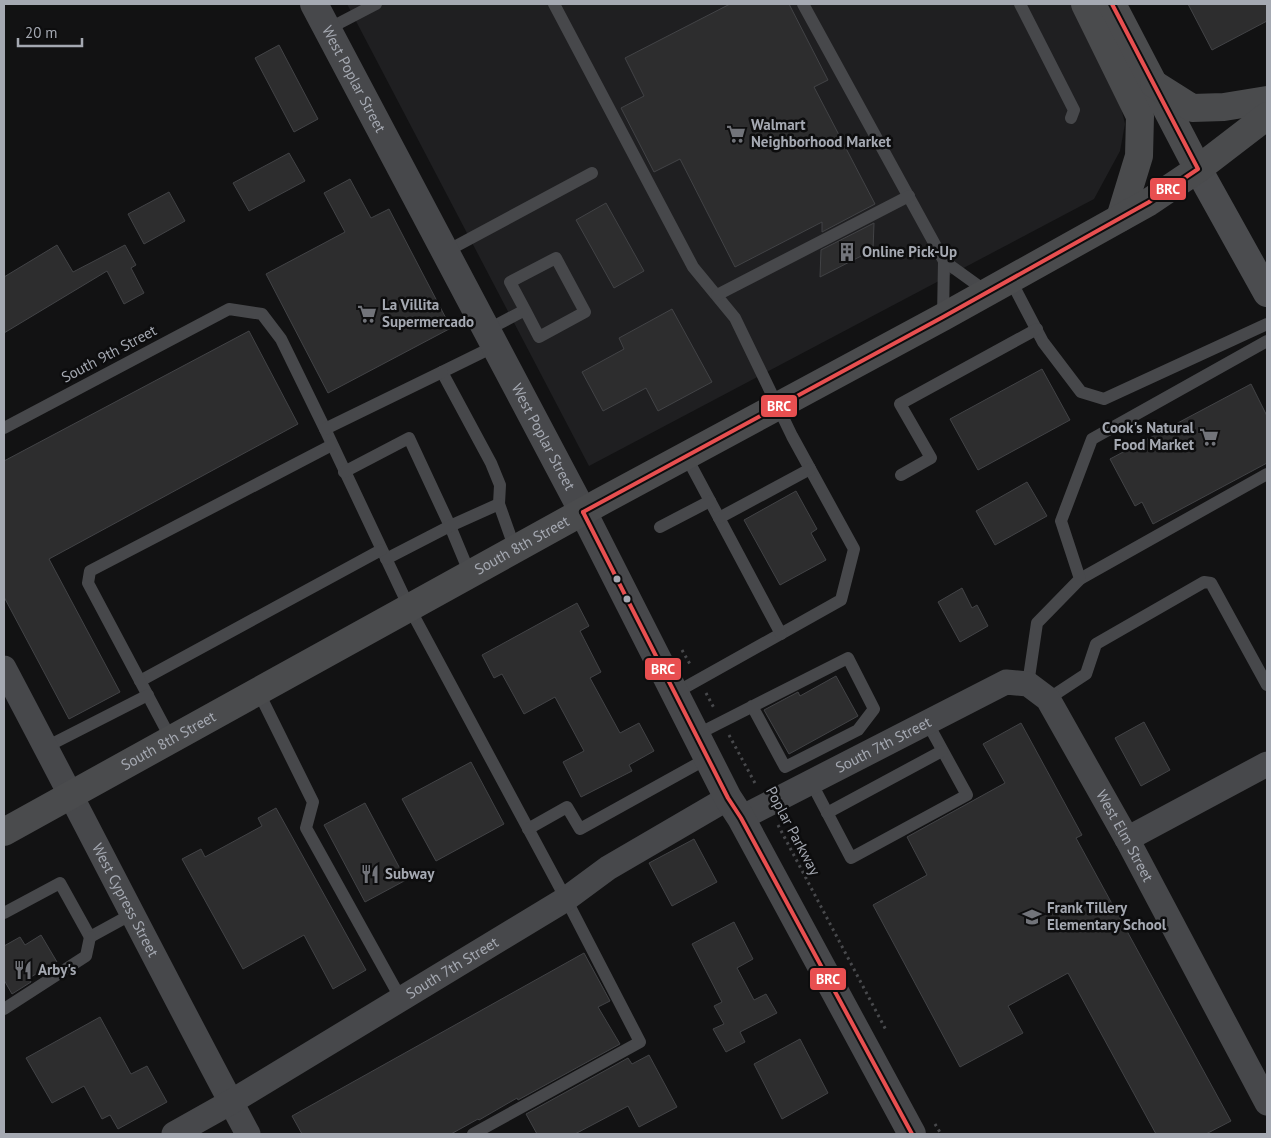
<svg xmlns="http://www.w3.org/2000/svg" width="1271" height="1138" font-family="'PT Sans',sans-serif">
  <rect width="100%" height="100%" fill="#121213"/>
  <!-- built -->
  <polygon fill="#1f1f21" points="347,4 1073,4 1118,94 1125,124 1120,151 1094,199 589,466"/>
  <!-- building -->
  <g fill="#2d2d2e" stroke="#424346">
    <polygon points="730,4 789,4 828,80 814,87 875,204 822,232 822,222 735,267 680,159 654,172 621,108 644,96 625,58"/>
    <polygon points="1188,4 1267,4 1267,21 1212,50"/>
    <polygon points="279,45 318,119 294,132 255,58"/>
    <polygon points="289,153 305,181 249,211 233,183"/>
    <polygon points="350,179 371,218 389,209 451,328 328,393 266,274 345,232 324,193"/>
    <polygon points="169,192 185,221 144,244 128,214"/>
    <polygon points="606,203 644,271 614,288 576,220"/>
    <polygon points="874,223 873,250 820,277 821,250"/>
    <polygon points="57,245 73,272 125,245 136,265 131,268 144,293 124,304 107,271 4,333 4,277"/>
    <polygon points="672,309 712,382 658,411 646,388 603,411 582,372 624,349 619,338"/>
    <polygon points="249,331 298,424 49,559 120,692 69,719 4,597 4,461"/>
    <polygon points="1042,369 1070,420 978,470 950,419"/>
    <polygon points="1251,384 1267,416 1267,463 1153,524 1142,502 1135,506 1110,459"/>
    <polygon points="1027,482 1047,516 995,545 976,511"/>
    <polygon points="796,491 817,529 811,533 826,560 780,585 744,520"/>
    <polygon points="962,588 972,608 977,605 988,626 960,642 938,602"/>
    <polygon points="577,603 589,626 580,631 601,672 590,678 620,733 639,723 654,751 629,765 632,771 581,797 563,762 584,751 555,697 524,714 502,674 494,678 482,655"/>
    <polygon points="836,676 858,716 789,754 764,710 798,692 800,696"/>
    <polygon points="1144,722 1170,770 1141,786 1115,738"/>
    <polygon points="1021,723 1082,835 1076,838 1231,1121 1206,1134 1156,1134 1068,973 1008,1006 1023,1033 960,1067 873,905 927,875 907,837 1005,783 983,744"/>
    <polygon points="471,762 504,824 436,861 402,799"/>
    <polygon points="365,803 406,880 365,902 324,825"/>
    <polygon points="276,808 366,970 333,989 304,935 243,969 182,859 201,849 205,857 262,826 258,818"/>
    <polygon points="694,839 717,882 672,906 649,863"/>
    <polygon points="734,922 753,959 737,968 754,1000 766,994 777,1013 740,1032 745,1042 726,1052 713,1029 724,1024 714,1006 722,1002 692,944"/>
    <polygon points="41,935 57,962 29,978 31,982 12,994 4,980 4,946 20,937 25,945"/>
    <polygon points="584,953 610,1001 598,1007 620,1044 518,1100 517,1098 479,1120 478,1119 451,1134 302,1134 292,1116"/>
    <polygon points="100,1017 131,1074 147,1066 167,1102 118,1129 110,1115 102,1119 84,1086 52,1103 26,1058"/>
    <polygon points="800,1039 828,1093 782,1119 754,1064"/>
    <polygon points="649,1055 677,1107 639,1127 628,1106 575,1134 537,1134 526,1114 628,1058 632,1064"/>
  </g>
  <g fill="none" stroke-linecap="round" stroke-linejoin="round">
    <!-- path -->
    <g stroke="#48494c" stroke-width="3" stroke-dasharray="2.5 4" stroke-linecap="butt">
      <polyline points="682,650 691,666"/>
      <polyline points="706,693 714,708"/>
      <polyline points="729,735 756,785"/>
      <polyline points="778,825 887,1032"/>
      <polyline points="935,1124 941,1134"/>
    </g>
    <!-- service -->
    <g stroke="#47484b" stroke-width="12">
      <polyline points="554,4 693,267 735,318 792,436 854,549 841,600 675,693"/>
      <polyline points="803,4 944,261 987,292"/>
      <polyline points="1020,4 1074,110 1071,118"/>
      <polyline points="328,29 376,4"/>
      <polyline points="445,252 592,173"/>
      <polyline points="1010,279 1043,342 1081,392 1104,399 1267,324"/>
      <polyline points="717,295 909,196"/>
      <polyline points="943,316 944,261"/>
      <polyline points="487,330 525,310 539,337 585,312 556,258 510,282 525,310"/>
      <polyline points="495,346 442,372 491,463 500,485 499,504"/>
      <polyline points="4,428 229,309 262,314 281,339 325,429 409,607 566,899 640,1042 473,1134"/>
      <polyline points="325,429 442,372"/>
      <polyline points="686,456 781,634"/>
      <polyline points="344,472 409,438 450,526 470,574"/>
      <polyline points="901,475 931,458 900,404 1037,329"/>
      <polyline points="719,518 810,469"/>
      <polyline points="660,527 710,501"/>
      <polyline points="386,559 450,526 499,504 515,549"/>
      <polyline points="1080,579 1267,474"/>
      <polyline points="140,681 381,550"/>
      <polyline points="1028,684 1037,623 1080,579 1061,521 1092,439 1267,341"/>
      <polyline points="258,691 313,802 306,828 401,999"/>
      <polyline points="1048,699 1086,674 1096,644 1204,582 1211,583 1267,685"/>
      <polyline points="696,735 848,658 874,709 858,730 785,767 752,706"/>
      <polyline points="171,739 88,583 90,571 332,445"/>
      <polyline points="46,747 148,695"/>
      <polyline points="811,782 851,858 967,795 927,722"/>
      <polyline points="827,813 942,751"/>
      <polyline points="528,829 567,807 580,829 708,758"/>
      <polyline points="4,913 60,883 90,937 132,914"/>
      <polyline points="4,1009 86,956 90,937"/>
    </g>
    <!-- minor -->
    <g stroke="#47484b" stroke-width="25">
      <path id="s1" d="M4 668C86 823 165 979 248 1134"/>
      <path id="s2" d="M741 818 1006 682 1028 684 1048 699 1127 839 1267 1103"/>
      <polyline points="1127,839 1267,764"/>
      <path id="s3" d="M174 1134 231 1102 566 899 608 868 728 798"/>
    </g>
    <!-- tertiary -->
    <path stroke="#47484b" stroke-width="28" id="s4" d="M314 4 583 512 728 798 741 818 912 1134"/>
    <!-- secondary -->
    <polyline stroke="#4b4c4f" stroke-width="28" points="1198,169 1267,293"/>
    <!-- primary -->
    <g stroke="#4a4b4d" stroke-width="28">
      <polyline points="1085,4 1140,116 1139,156 1120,218"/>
      <polyline points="1112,4 1198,169"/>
      <polyline points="1154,84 1192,108 1224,107 1267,100"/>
      <path id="s5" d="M4 832 602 501 943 317 1149 202 1198 169 1267 116"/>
    </g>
    <!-- bus-1 casing -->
    <g stroke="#0d0d0e" stroke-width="8">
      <g id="bus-1">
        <polyline points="583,512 943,317 1149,202 1198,169 1112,4"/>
        <polyline points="583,512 728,798 741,818 912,1134"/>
      </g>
    </g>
    <!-- bus-1 -->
    <use href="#bus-1" stroke="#e84f50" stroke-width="4"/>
  </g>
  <!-- icons -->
  <defs>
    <g id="supermarket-bare" transform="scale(1.5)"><path d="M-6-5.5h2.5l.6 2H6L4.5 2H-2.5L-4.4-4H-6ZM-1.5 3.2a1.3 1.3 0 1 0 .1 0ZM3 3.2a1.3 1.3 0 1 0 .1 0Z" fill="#72747a" stroke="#0d0d0e" stroke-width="2.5" paint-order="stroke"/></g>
    <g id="building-bare" transform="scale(1.5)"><path d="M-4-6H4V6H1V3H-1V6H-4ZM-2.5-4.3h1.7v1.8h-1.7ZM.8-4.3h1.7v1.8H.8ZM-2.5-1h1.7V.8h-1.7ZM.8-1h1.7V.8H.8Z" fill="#72747a" stroke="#0d0d0e" stroke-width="2.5" paint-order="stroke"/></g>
    <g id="restaurant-bare" transform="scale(1.5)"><path d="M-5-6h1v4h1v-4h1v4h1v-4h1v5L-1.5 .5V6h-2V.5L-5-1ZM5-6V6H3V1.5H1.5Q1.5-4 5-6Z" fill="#72747a" stroke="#0d0d0e" stroke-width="2.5" paint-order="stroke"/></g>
    <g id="school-bare" transform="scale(1.5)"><path d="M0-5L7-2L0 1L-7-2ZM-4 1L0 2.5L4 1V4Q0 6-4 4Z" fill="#72747a" stroke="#0d0d0e" stroke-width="2.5" paint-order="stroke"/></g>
  </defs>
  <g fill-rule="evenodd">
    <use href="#supermarket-bare" x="736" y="134"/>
    <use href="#building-bare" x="847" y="252"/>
    <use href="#supermarket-bare" x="367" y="314"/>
    <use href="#supermarket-bare" x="1209" y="437"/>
    <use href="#restaurant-bare" x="370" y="874"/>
    <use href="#school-bare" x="1032" y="917"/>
    <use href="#restaurant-bare" x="23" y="970"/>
  </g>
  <!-- markers -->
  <g fill="#a5a9b2" stroke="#0d0d0e" stroke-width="2">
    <circle cx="617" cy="579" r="4.5"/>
    <circle cx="627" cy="599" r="4.5"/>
  </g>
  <g text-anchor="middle" stroke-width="5" stroke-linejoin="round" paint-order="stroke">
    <!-- street labels -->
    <g font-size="15" fill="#a5a9b2" stroke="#0d0d0e">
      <text dy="5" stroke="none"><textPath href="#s4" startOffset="85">West Poplar Street</textPath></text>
      <text transform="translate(109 354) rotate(-28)" y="5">South 9th Street</text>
      <text dy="5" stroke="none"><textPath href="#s4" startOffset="490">West Poplar Street</textPath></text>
      <text dy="5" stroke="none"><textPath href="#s5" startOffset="592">South 8th Street</textPath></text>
      <text dy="5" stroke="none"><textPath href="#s5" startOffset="188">South 8th Street</textPath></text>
      <text dy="5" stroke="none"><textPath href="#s2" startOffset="160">South 7th Street</textPath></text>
      <text transform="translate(793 831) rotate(62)" y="5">Poplar Parkway</text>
      <text dy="5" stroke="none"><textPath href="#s2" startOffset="502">West Elm Street</textPath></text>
      <text dy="5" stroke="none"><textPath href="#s1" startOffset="262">West Cypress Street</textPath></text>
      <text dy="5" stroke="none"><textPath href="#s3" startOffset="324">South 7th Street</textPath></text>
    </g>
    <!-- poi labels -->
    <g font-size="15" font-weight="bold" fill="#a5a9b2" stroke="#0d0d0e" text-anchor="start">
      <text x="751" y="130">Walmart<tspan x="751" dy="17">Neighborhood Market</tspan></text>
      <text x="862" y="257">Online Pick-Up</text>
      <text x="382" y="310">La Villita<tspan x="382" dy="17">Supermercado</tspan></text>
      <text x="1194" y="433" text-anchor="end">Cook's Natural<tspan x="1194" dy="17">Food Market</tspan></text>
      <text x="385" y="879">Subway</text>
      <text x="1047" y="913">Frank Tillery<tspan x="1047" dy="17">Elementary School</tspan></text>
      <text x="38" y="975">Arby's</text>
    </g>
  </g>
  <g stroke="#0d0d0e" stroke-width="2">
    <rect x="1149" y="177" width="38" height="24" rx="5" fill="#e84f50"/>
    <rect x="760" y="394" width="38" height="24" rx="5" fill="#e84f50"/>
    <rect x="644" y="657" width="38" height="24" rx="5" fill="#e84f50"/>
    <rect x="809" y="967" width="38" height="24" rx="5" fill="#e84f50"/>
  </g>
  <g font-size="14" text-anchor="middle" font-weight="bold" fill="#fff">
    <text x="1168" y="194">BRC</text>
    <text x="779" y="411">BRC</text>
    <text x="663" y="674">BRC</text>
    <text x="828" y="984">BRC</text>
  </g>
  <!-- border -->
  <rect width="1271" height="1138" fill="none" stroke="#a5a9b2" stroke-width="10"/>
  <!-- scale -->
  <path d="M18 38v8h64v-8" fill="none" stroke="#a5a9b2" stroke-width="2.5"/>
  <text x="25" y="38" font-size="15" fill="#a5a9b2" stroke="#0d0d0e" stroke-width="4" paint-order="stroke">20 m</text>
</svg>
